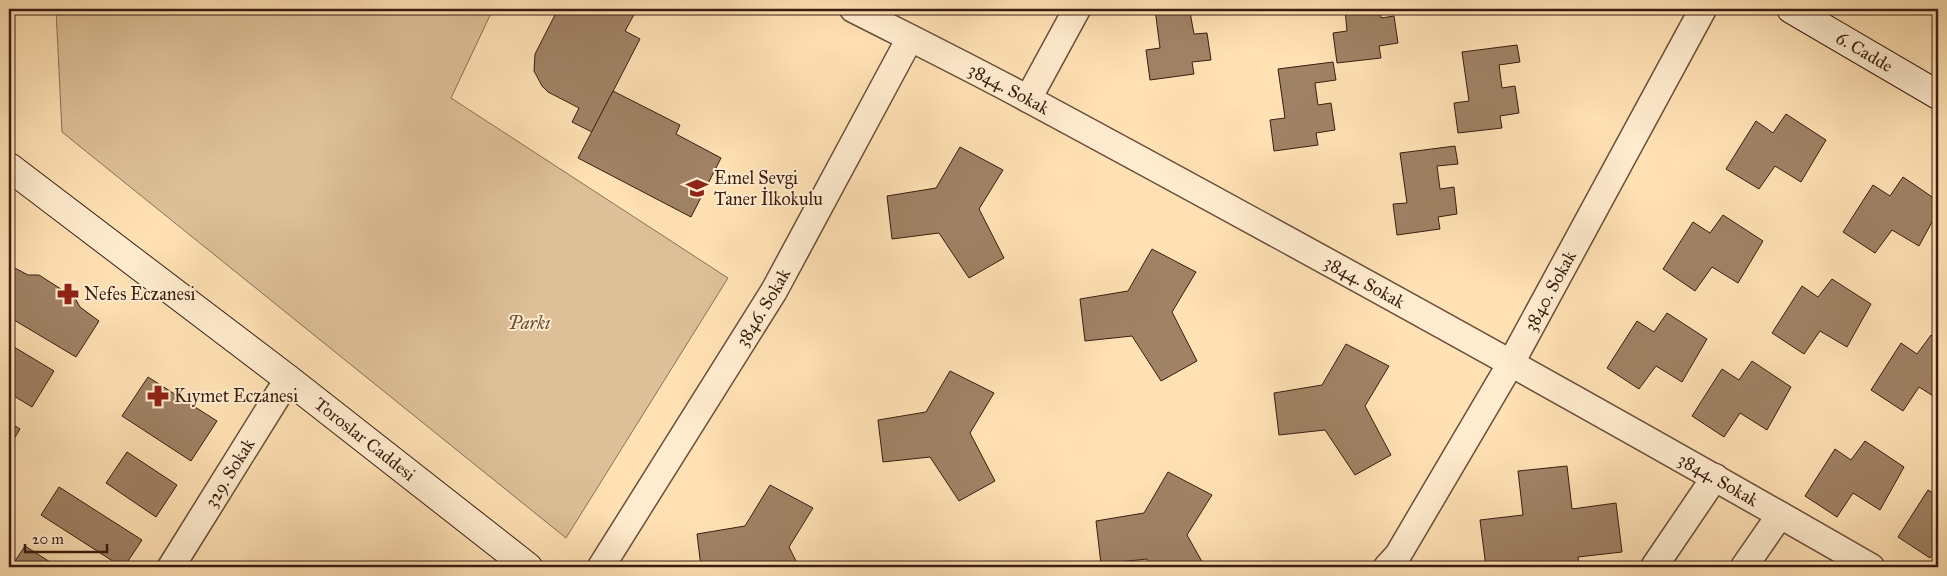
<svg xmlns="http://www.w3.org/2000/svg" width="1947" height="576" font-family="'IM FELL Great Primer',serif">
  <rect width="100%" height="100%" fill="#ffe1b4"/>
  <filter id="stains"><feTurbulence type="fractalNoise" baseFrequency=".004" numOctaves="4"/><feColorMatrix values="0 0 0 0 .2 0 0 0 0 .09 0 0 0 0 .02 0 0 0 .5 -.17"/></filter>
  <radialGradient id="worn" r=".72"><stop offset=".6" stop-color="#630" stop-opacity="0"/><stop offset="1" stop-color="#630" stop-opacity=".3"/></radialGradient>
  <!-- green -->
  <polygon fill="#dec098" stroke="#8c6e54" points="56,9 493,9 451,98 728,278 566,538 62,132"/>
  <!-- building -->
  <g fill="#a08265" stroke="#3a1c10">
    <polygon points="558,9 637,9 625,31 640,39 592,132 572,122 579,108 548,92 542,86 534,71 535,54"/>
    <polygon points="1155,9 1211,9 1190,12 1194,34 1207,33 1211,60 1192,62 1194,74 1150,80 1146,50 1160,48"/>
    <polygon points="1345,9 1380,9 1381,18 1394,16 1398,43 1379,46 1381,58 1337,63 1333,33 1347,31"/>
    <polygon points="1517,45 1520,62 1499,65 1502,88 1515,86 1519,113 1500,116 1502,128 1458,133 1454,103 1469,101 1462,52"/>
    <polygon points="1333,62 1336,80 1315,83 1318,105 1331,103 1335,130 1316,133 1318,145 1274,151 1270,120 1285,118 1278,69"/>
    <polygon points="613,91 680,125 676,134 721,158 691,217 578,158"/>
    <polygon points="1786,114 1826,140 1801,182 1775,166 1759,189 1726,169 1756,121 1773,133"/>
    <polygon points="1455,146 1458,164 1437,166 1440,189 1454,187 1457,214 1438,217 1440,229 1397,235 1393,204 1407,203 1400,153"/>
    <polygon points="960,147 1003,170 979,209 1004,258 969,278 939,233 892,239 887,196 936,188"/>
    <polygon points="1903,177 1938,201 1938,211 1919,246 1892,230 1875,253 1843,232 1873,185 1890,196"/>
    <polygon points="1723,215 1763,241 1738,283 1712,267 1695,291 1663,269 1693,222 1710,233"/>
    <polygon points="1152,249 1196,272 1172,312 1197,361 1161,381 1132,336 1085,341 1080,299 1128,291"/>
    <polygon points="11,266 28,275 39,275 75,298 80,307 99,321 76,357 9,317 9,270"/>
    <polygon points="1832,279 1871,304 1847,347 1820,331 1804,354 1772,333 1802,286 1818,297"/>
    <polygon points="1667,313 1707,339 1682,382 1656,366 1639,389 1607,368 1637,321 1654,332"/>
    <polygon points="1931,335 1938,340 1938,399 1919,387 1903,411 1871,390 1901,343 1917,354"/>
    <polygon points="9,344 54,371 32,407 9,393"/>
    <polygon points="1346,344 1389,366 1365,406 1391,455 1355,475 1325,430 1279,435 1274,393 1322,385"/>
    <polygon points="1752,361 1791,387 1767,430 1740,413 1724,437 1692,416 1722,369 1739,380"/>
    <polygon points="950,371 994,393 970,433 995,481 959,501 930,457 883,462 878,420 926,412"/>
    <polygon points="148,377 217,421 191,461 122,416"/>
    <polygon points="9,422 20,429 9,447"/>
    <polygon points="1865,441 1904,467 1880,510 1853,493 1837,517 1805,496 1835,449 1851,460"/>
    <polygon points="127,452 177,485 156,517 106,483"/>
    <polygon points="1567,466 1572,509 1616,503 1622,552 1578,557 1579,567 1529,567 1529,563 1486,567 1480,520 1523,515 1518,471"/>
    <polygon points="1168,472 1212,495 1187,535 1205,567 1153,567 1147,559 1101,564 1096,521 1144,513"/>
    <polygon points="770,485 813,508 789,547 799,567 701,567 697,534 745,526"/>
    <polygon points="59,487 142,540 124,567 122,567 41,515"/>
    <polygon points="1928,490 1938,496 1938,546 1930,558 1898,537"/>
    <polygon points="25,546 58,567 11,567"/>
  </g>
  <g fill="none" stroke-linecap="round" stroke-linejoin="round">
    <!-- street casing -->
    <g stroke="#6b4d39" stroke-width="29">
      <g id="street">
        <path id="s1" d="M853 9C912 39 971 68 1030 100 1312 252 1593 407 1871 567"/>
        <polyline points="1028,99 1077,9"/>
        <path id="s2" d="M171 567 288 379"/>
        <path id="s3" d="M601 567 774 291 910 38"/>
        <path id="s4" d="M1387 567 1398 555 1511 363 1703 9"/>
        <polyline points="1654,567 1715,477"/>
        <polyline points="1744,567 1780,515"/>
      </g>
    </g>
    <!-- secondary casing -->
    <g stroke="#3a1c10" stroke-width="30">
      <g id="secondary">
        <path id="s5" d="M1791 9 1938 95"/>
        <path id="s6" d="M9 167 288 379 528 567"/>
      </g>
    </g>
    <!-- street -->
    <use href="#street" stroke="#ffecce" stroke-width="26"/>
    <!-- secondary -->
    <use href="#secondary" stroke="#ffecce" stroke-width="28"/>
  </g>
  <!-- icons -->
  <defs>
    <g id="school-bare" transform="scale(1.725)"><path d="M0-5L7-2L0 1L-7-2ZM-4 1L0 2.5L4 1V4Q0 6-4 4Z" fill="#8f2418" stroke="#ffecce" stroke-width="2.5" paint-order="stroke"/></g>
    <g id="pharmacy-bare" transform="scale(1.725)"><path d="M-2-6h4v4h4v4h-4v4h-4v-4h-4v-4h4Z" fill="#8f2418" stroke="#ffecce" stroke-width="2.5" paint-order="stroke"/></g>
  </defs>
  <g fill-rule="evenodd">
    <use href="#school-bare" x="697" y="188"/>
    <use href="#pharmacy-bare" x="68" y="294"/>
    <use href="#pharmacy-bare" x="158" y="396"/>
  </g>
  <g text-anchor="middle" stroke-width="4" stroke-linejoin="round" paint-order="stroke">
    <!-- street labels -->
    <g font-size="18" fill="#3a1c10" stroke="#ffecce">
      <text dy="6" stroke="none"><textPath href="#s5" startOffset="85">6. Cadde</textPath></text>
      <text dy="6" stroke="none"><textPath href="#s1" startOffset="175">3844. Sokak</textPath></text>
      <text dy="6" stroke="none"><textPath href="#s1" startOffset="580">3844. Sokak</textPath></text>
      <text dy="6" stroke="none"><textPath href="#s4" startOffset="321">3840. Sokak</textPath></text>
      <text dy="6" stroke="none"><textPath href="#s3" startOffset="306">3846. Sokak</textPath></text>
      <text dy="6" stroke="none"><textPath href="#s6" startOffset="448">Toroslar Caddesi</textPath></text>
      <text dy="6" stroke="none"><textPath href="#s2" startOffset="111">329. Sokak</textPath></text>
      <text dy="6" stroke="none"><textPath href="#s1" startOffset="985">3844. Sokak</textPath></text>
    </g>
    <!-- poi labels -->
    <g font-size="18" fill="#3a1c10" stroke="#ffecce" text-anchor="start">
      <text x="714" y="184">Emel Sevgi<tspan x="714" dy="21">Taner İlkokulu</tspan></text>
      <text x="84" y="300">Nefes Eczanesi</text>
      <text x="174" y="402">Kıymet Eczanesi</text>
    </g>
    <!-- park labels -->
    <g font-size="18" font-style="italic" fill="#6b4d39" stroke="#ffecce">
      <text x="529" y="329">Parkı</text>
    </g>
  </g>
  <!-- margin -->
  <rect width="1947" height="576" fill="none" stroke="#ffe1b4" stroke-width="30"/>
  <rect x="10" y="10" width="1927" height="556" fill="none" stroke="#3a1c10" stroke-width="2.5"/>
  <rect x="15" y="15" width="1917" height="546" fill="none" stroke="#3a1c10"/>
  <!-- scale -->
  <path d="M25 544v8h82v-8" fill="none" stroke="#3a1c10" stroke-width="2.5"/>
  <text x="32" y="544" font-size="15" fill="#3a1c10" stroke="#ffecce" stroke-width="4" paint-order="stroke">20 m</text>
  <rect width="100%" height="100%" filter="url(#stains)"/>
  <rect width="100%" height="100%" fill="url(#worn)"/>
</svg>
